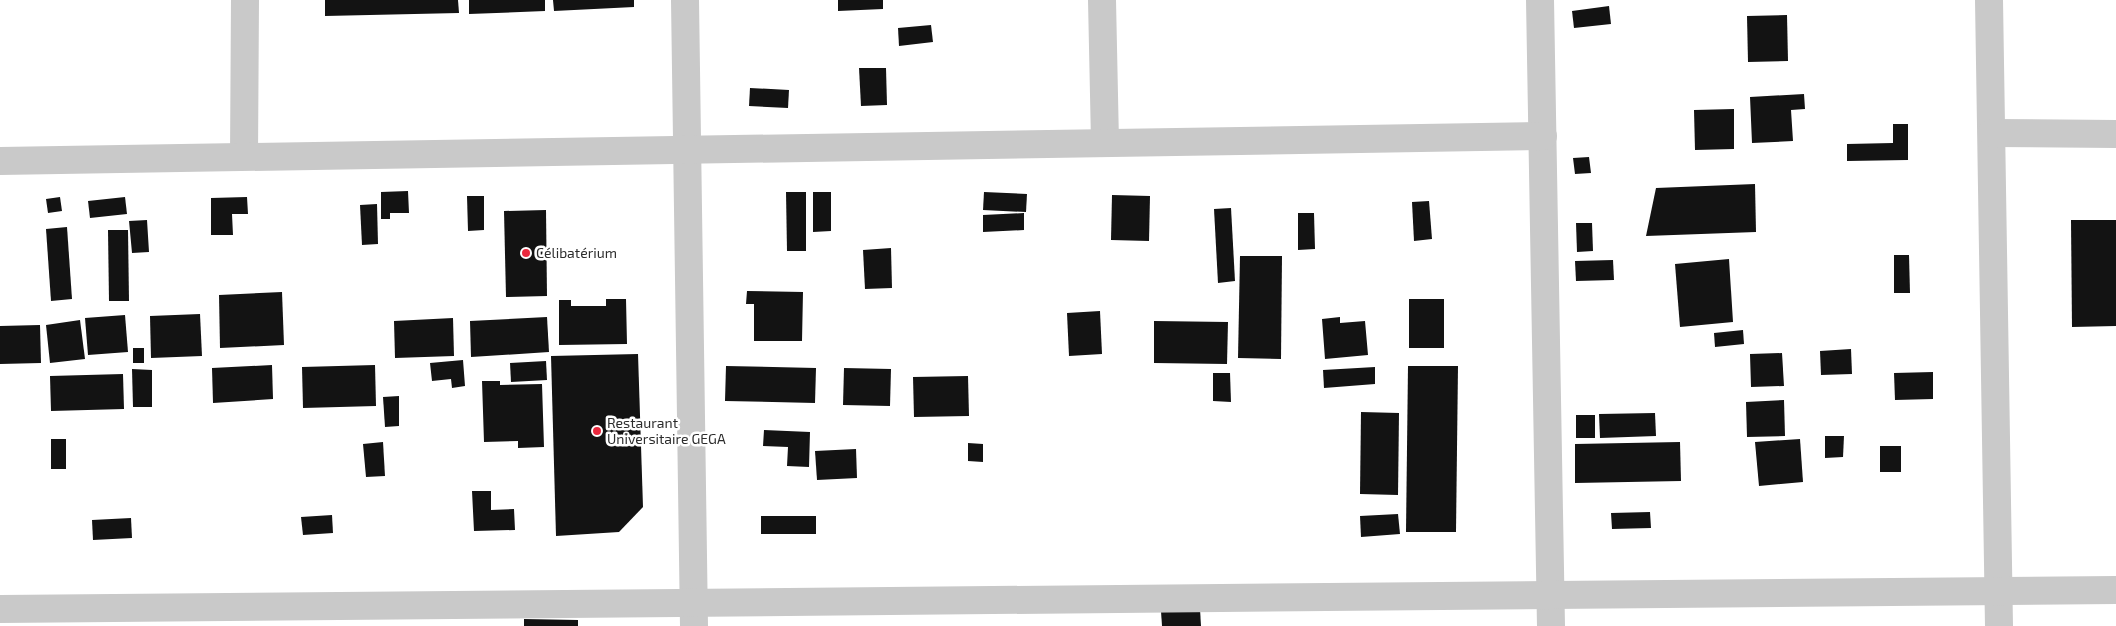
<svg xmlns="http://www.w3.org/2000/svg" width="2116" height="626" font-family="'Exo 2',sans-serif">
  <rect width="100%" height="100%" fill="#fff"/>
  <!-- building -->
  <g fill="#131313">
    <polygon points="325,0 458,0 459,13 325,16"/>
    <polygon points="469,0 545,0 545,11 469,14"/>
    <polygon points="553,0 634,0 634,7 554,11"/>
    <polygon points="838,0 883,0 883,9 838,11"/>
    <polygon points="1609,6 1611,24 1574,28 1572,11"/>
    <polygon points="1787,15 1788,61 1748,62 1747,16"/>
    <polygon points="931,25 933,42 899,46 898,28"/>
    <polygon points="859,68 886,68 887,105 861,106"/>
    <polygon points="750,88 789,90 788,108 749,106"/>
    <polygon points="1804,94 1805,109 1791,110 1793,141 1752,143 1750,97"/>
    <polygon points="1734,109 1734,149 1695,150 1694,110"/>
    <polygon points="1893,124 1908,124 1908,160 1847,161 1847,144 1893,143"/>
    <polygon points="1589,157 1591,173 1575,174 1573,158"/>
    <polygon points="1755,184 1756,232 1646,236 1656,188"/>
    <polygon points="408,191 409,213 390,213 390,219 381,219 381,192"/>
    <polygon points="786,192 806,192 806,251 787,251"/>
    <polygon points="813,192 831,192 831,231 813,232"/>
    <polygon points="984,192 1027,194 1026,212 983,210"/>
    <polygon points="1112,195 1150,196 1149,241 1111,240"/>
    <polygon points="467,196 484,196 484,230 468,231"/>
    <polygon points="60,197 62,211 48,213 46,199"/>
    <polygon points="125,197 127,214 90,218 88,201"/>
    <polygon points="247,197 248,214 232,214 233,235 211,235 211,198"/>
    <polygon points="1429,201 1432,239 1414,241 1412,202"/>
    <polygon points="377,204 378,244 362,245 360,205"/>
    <polygon points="1231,208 1235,281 1218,283 1214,209"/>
    <polygon points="546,210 547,296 506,297 504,211"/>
    <polygon points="1024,213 1024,230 983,232 983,215"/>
    <polygon points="1298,213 1314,213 1315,249 1298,250"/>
    <polygon points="147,220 149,252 132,253 129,221"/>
    <polygon points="2071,220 2116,220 2116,326 2072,327"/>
    <polygon points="1576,223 1592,223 1593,251 1577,252"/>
    <polygon points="67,227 72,299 51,301 46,229"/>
    <polygon points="108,230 128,230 129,301 109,301"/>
    <polygon points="891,248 892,288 865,289 863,250"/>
    <polygon points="1894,255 1909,255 1910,293 1894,293"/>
    <polygon points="1240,256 1282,256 1281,359 1238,358"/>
    <polygon points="1729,259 1733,322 1680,327 1675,264"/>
    <polygon points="1613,260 1614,280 1576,281 1575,261"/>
    <polygon points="747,291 803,292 802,341 754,341 754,304 746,304"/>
    <polygon points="282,292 284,345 220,348 219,295"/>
    <polygon points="606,299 626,299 627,344 559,345 559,300 571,300 571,306 606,306"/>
    <rect x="1409" y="299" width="35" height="49"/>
    <polygon points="1100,311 1102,354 1069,356 1067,313"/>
    <polygon points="200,314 202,356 151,358 150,316"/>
    <polygon points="125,315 128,352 88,355 85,318"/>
    <polygon points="547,317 549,352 471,357 470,321"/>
    <polygon points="1340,317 1340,323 1365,321 1368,355 1325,359 1322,319"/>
    <polygon points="453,318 454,356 395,358 394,321"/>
    <polygon points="80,320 85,359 50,363 46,325"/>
    <polygon points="1154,321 1228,322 1227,364 1154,363"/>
    <polygon points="40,325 41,363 0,364 0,326"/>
    <polygon points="1743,330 1744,344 1715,347 1714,333"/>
    <rect x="133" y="348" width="11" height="15"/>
    <polygon points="1851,349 1852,374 1821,375 1820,351"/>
    <polygon points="1782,353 1784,386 1751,387 1750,354"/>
    <polygon points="638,354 643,507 619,532 556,536 551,356"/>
    <polygon points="463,360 465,386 452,388 451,379 432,381 430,363"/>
    <polygon points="546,361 547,380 511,382 510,363"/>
    <polygon points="272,365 273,399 213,403 212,368"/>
    <polygon points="375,365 376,406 303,408 302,367"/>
    <polygon points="726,366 816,368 815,403 725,401"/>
    <polygon points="1408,366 1458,366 1456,532 1406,532"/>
    <polygon points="1375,367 1375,384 1324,388 1323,370"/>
    <polygon points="844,368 891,369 890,406 843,405"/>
    <polygon points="132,369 152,370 152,407 133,407"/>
    <polygon points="1933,372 1933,399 1895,400 1894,373"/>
    <polygon points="1213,373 1230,373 1231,402 1213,401"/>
    <polygon points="123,374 124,409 51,411 50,376"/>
    <polygon points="968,376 969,416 914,417 913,377"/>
    <polygon points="482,381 500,381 500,385 542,384 544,447 518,448 518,441 484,442"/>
    <polygon points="399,396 399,426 385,427 383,397"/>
    <polygon points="1784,400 1785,436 1747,437 1746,402"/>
    <polygon points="1361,412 1399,413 1398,495 1360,494"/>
    <polygon points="1655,413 1656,436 1600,438 1599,414"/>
    <rect x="1576" y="415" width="19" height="23"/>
    <polygon points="764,430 810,432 809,467 787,466 788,447 763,446"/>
    <polygon points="1825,436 1844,436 1843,457 1825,458"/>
    <rect x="51" y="439" width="15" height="30"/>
    <polygon points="1800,439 1803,482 1759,486 1755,442"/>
    <polygon points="383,442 385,476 366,477 363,444"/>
    <polygon points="1680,442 1681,481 1575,483 1575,444"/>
    <polygon points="968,443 983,444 983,462 968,461"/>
    <rect x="1880" y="446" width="21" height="26"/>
    <polygon points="856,449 857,478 817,480 815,451"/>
    <polygon points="472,491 491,491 491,510 514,509 515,530 474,531"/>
    <polygon points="1650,512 1651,528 1612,529 1611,513"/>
    <polygon points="1398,514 1400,534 1361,537 1360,516"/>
    <polygon points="332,515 333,533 303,535 301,517"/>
    <rect x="761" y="516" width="55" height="18"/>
    <polygon points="131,518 132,538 93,540 92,520"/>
    <polygon points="1200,609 1201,626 1162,626 1161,611"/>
    <polygon points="524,619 578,620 578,626 524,626"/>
  </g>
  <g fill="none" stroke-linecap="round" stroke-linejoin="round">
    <!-- minor -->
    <g stroke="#c9c9c9" stroke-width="28">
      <polyline points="685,0 694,626"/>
      <polyline points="1102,0 1105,142"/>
      <polyline points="1540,0 1551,626"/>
      <polyline points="1989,0 1999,626"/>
      <polyline points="1992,133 2116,134"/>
      <polyline points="244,156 245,0"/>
      <polyline points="0,161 1543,136"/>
      <polyline points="0,609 2116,590"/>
    </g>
  </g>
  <!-- markers -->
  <g fill="#e9283d" stroke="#fff" stroke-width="2">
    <circle cx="526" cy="253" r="5"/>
    <circle cx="597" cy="431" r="5"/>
  </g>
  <g text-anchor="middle" stroke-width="5" stroke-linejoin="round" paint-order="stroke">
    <!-- poi labels -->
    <g font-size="14" fill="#2c2c2c" stroke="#fff" text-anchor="start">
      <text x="536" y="258">Célibatérium</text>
      <text x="607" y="428">Restaurant<tspan x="607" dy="16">Universitaire GEGA</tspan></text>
    </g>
  </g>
</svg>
